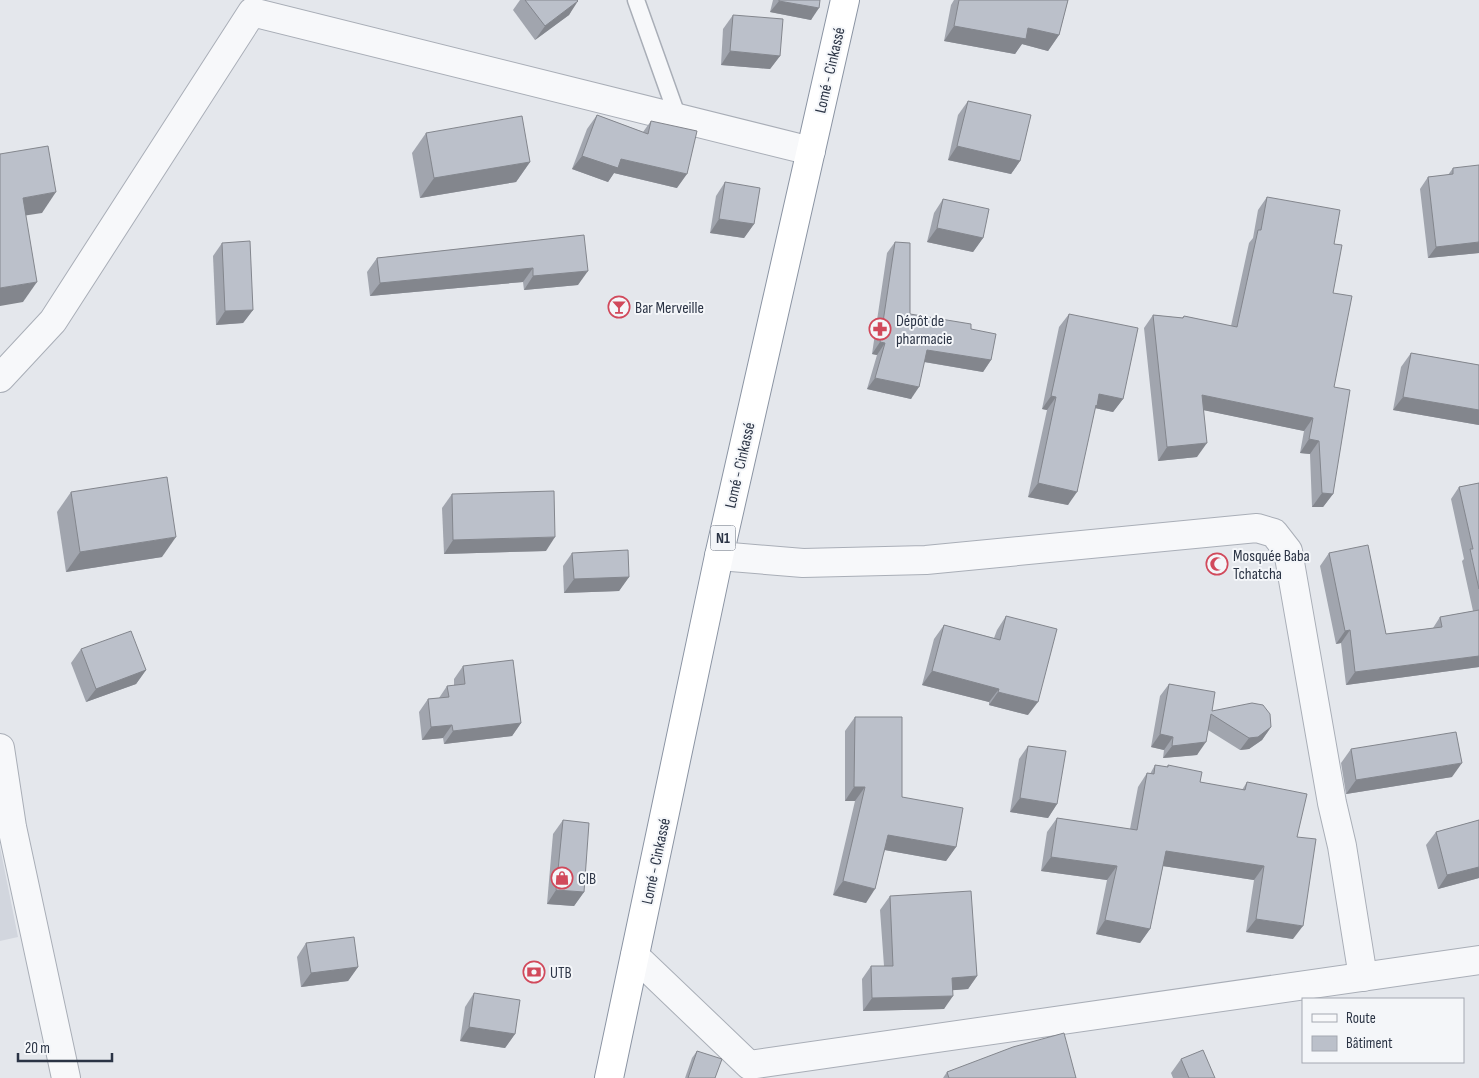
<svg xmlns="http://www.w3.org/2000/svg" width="1479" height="1078" font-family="'Sofia Sans Condensed',sans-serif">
  <rect width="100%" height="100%" fill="#e4e7ec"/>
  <!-- built -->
  <polygon fill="#d2d6de" points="0,847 18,937 0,941"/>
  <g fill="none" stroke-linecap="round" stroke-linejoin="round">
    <!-- lane casing -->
    <g stroke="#a9aeb7" stroke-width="19">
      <polyline id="lane" points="636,0 678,118"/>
    </g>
    <!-- street casing -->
    <g stroke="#a9aeb7" stroke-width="30">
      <g id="street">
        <polyline points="0,378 53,321 252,12 811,151"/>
        <polyline points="719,556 803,563 926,560 1257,528 1274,533 1288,551 1332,803 1342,846 1363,977"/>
        <polyline points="0,748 12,827 66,1078"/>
        <polyline points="635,956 749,1065 1479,960"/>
      </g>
    </g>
    <!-- highway casing -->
    <g stroke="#8b94a3" stroke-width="30">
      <polyline id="highway" points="609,1078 719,556 845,0"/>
    </g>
    <!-- lane -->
    <use href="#lane" stroke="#f7f8fa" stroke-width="16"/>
    <!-- street -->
    <use href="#street" stroke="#f7f8fa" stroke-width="28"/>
    <!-- highway -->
    <use href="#highway" stroke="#fff" stroke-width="28"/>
  </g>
  <!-- wall -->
  <g fill="#a1a5ae">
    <polygon points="520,0 577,0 569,15 535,40 513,10"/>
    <polygon points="773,0 820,0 811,20 770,12"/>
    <polygon points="954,0 1068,0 1059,35 1048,51 1022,44 1015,54 944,41 951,5"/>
    <polygon points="733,15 780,56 770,69 721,65 723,29"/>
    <polygon points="968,101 1020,161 1011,174 948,160 958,115"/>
    <polygon points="597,115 643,132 651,121 677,188 614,173 608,182 572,169 587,129"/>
    <polygon points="426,133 530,162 516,182 420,198 412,153"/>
    <polygon points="1453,168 1479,253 1428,258 1420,189 1428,177 1448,175"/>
    <polygon points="725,182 754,224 744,238 710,233 716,196"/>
    <polygon points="1267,197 1334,244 1333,293 1334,387 1333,494 1323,507 1312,507 1310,454 1300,453 1304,431 1204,410 1197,457 1158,461 1144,328 1153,315 1182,318 1184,316 1231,326 1249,243 1253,238 1258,210"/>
    <polygon points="943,199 983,238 973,252 927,242 934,213"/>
    <polygon points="584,235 578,285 524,290 523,282 370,296 367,272 377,258"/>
    <polygon points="895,242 910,314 991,360 983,372 924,362 911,399 867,389 877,355 872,354 887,253"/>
    <polygon points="222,243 253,310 243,323 216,325 213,256"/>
    <polygon points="1069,314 1123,399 1113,412 1095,408 1068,505 1028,497 1047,410 1042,409 1059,327"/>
    <polygon points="1411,353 1479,365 1479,425 1393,410 1401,367"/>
    <polygon points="1479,483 1479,667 1346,685 1341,643 1336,644 1320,566 1329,553 1386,634 1433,628 1440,617 1473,611 1462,561 1464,559 1451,499 1459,487"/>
    <polygon points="71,492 162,557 66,572 57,512"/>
    <polygon points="452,494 546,551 444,554 442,508"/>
    <polygon points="572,553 629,577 619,591 564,593 563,566"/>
    <polygon points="1006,616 1028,715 989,705 989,702 922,685 934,639 944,625 994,638 997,630"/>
    <polygon points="81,649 146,670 136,684 86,702 71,663"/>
    <polygon points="463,666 521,723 512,736 444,744 443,738 422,740 419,712 428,699 439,698 447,686 454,686 454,679"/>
    <polygon points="1169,684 1212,711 1271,727 1262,740 1249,749 1240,750 1208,730 1197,755 1163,758 1164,750 1151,747 1160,696"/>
    <polygon points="855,717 902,797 956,847 946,861 885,850 866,903 833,895 855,801 845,801 845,731"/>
    <polygon points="1028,746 1057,804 1048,818 1010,812 1019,759"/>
    <polygon points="1351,749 1452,777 1346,794 1341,763"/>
    <polygon points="1155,765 1167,767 1168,765 1200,782 1242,790 1247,782 1297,837 1293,939 1246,932 1254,880 1163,866 1150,929 1140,943 1096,934 1107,880 1041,871 1047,832 1057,818 1130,829 1138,787 1147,773 1150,774"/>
    <polygon points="563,820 584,892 574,906 547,904 553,834"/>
    <polygon points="1479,820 1479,878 1438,889 1426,845 1436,832"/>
    <polygon points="890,896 977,976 968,989 953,990 944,1009 863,1011 862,979 871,966 884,966 880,910"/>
    <polygon points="306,943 358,967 348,981 301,987 297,957"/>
    <polygon points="474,993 515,1034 505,1048 460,1041 465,1007"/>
    <polygon points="697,1051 715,1078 685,1078 692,1058"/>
    <polygon points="1181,1059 1215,1078 1173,1078 1171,1073"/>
    <polygon points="947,1072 1076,1078 943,1078"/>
  </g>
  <!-- shaded-wall -->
  <g fill="#83868d">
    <polygon points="578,1 569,15 535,40 545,26"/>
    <polygon points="779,1 819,8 811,20 770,12"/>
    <polygon points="954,26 1028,28 1059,35 1048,51 1022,44 1015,54 944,41"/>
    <polygon points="730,51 780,56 770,69 721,65"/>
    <polygon points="957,146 1020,161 1011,174 948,160"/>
    <polygon points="582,156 621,159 687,174 677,188 614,173 608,182 572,169"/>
    <polygon points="530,162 516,182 420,198 434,178"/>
    <polygon points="56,192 42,213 9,218 23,198"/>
    <polygon points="719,219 754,224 744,238 710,233"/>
    <polygon points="937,228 983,238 973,252 927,242"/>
    <polygon points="1479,242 1479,253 1428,258 1436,247"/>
    <polygon points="533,268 523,282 370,296 380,283"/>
    <polygon points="588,271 578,285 524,290 533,276"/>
    <polygon points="37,282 23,302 0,306 0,288"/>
    <polygon points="253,310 243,323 216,325 225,311"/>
    <polygon points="880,342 885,343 877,355 872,354"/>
    <polygon points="927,350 991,360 983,372 919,361"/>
    <polygon points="875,378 919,387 911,399 867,389"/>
    <polygon points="1099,394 1123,399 1113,412 1095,408 1088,419"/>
    <polygon points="1202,395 1313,418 1304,431 1193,408"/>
    <polygon points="1051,396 1056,397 1047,410 1042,409"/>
    <polygon points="1403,397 1479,410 1479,425 1393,410"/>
    <polygon points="1309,439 1319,441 1310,454 1300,453"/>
    <polygon points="1207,443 1197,457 1158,461 1167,447"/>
    <polygon points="1038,483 1077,492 1068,505 1028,497"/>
    <polygon points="1322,493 1333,494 1323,507 1312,507"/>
    <polygon points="176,537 162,557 66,572 80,552"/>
    <polygon points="555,537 546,551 444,554 453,540"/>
    <polygon points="629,577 619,591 564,593 574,579"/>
    <polygon points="1350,630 1341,643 1336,644 1345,631"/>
    <polygon points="1479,656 1479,667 1346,685 1355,672"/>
    <polygon points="146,670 136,684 86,702 96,689"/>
    <polygon points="932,671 999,689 989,702 922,685"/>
    <polygon points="998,692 1038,702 1028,715 989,705"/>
    <polygon points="521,723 512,736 444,744 453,731"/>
    <polygon points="452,725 443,738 422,740 431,727"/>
    <polygon points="1271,727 1262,740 1249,749 1240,750 1249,738"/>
    <polygon points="1160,734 1173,737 1164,750 1151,747"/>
    <polygon points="1206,742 1197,755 1163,758 1172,746"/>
    <polygon points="1462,763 1452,777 1346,794 1356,780"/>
    <polygon points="854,787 865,787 855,801 845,801"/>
    <polygon points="1020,798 1057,804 1048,818 1010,812"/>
    <polygon points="888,835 956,847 946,861 879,849"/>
    <polygon points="1166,851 1264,866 1254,880 1156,865"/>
    <polygon points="1051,857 1117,866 1107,880 1041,871"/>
    <polygon points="1479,867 1479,878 1438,889 1447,875"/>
    <polygon points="843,881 875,889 866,903 833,895"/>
    <polygon points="556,890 584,892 574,906 547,904"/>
    <polygon points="1256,919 1303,926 1293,939 1246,932"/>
    <polygon points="1105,920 1150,929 1140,943 1096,934"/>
    <polygon points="358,967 348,981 301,987 311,973"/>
    <polygon points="977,976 968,989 943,991 952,978"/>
    <polygon points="953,996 944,1009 863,1011 872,998"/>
    <polygon points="469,1027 515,1034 505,1048 460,1041"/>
  </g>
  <!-- building -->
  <g fill="#bbc0ca" stroke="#83868d">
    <polygon points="525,0 577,0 578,1 545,26"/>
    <polygon points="779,0 820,0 819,8 779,1"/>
    <polygon points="959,0 1068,0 1059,35 1028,28 1026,39 954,26"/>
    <polygon points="733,15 783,19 780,56 730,51"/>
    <polygon points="968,101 1031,115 1020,161 957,146"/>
    <polygon points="597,115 648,134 651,121 697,131 687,174 621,159 618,168 582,156"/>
    <polygon points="522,116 530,162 434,178 426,133"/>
    <polygon points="48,146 56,192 23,198 37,282 0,288 0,154"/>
    <polygon points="1479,165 1479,242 1436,247 1428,177 1453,174 1453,168"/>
    <polygon points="725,182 760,188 754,224 719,219"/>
    <polygon points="1267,197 1340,210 1334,244 1342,245 1333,293 1352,296 1334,387 1350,390 1333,494 1322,493 1319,441 1309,439 1313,418 1202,395 1207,443 1167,447 1153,315 1183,318 1184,316 1237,327 1258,230 1261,230"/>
    <polygon points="943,199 989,209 983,238 937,228"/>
    <polygon points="584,235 588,271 533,276 533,268 380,283 377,258"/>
    <polygon points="250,241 253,310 225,311 222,243"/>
    <polygon points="895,242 910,243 910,314 971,324 971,329 996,334 991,360 927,350 919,387 875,378 885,343 880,342"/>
    <polygon points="1069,314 1138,328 1123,399 1099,394 1097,406 1096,405 1077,492 1038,483 1056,397 1051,396"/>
    <polygon points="1411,353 1479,365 1479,410 1403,397"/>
    <polygon points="167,477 176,537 80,552 71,492"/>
    <polygon points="1479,483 1479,589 1470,549 1473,549 1459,487"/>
    <polygon points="554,491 555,537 453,540 452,494"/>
    <polygon points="1368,545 1386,634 1442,627 1440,617 1479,610 1479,656 1355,672 1350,630 1345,631 1329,553"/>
    <polygon points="628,550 629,577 574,579 572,553"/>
    <polygon points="1006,616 1057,629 1038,702 998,692 999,689 932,671 944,625 1000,640"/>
    <polygon points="131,631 146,670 96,689 81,649"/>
    <polygon points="513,660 521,723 453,731 452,725 431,727 428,699 449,697 447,686 465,684 463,666"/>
    <polygon points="1169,684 1215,692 1212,711 1252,703 1263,705 1270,714 1271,727 1258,737 1249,738 1211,714 1206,742 1172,746 1173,737 1160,734"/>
    <polygon points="855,717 902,717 902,797 963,808 956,847 888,835 875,889 843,881 865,787 854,787"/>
    <polygon points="1456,732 1462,763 1356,780 1351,749"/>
    <polygon points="1028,746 1066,751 1057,804 1020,798"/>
    <polygon points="1155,765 1168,767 1168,765 1202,772 1200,782 1245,790 1247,782 1307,794 1297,837 1316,839 1303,926 1256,919 1264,866 1166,851 1150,929 1105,920 1117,866 1051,857 1057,818 1137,830 1147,773 1154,774"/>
    <polygon points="563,820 589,823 584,892 556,890"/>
    <polygon points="1479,820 1479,867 1447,875 1436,832"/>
    <polygon points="971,891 977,976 952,978 953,996 872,998 871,966 893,966 890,896"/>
    <polygon points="354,937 358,967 311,973 306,943"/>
    <polygon points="474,993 520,1000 515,1034 469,1027"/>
    <polygon points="1064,1033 1076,1078 949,1078 947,1072 1013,1047"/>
    <polygon points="1203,1050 1215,1078 1189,1078 1181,1059"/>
    <polygon points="697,1051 722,1059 715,1078 688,1078"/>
  </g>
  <!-- icons -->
  <defs>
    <g id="bar-ring" transform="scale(1.125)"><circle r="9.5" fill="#f4f6f9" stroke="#d1495b" stroke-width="1.5"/><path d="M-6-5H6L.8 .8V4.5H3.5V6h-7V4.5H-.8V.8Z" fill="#d1495b"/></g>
    <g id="pharmacy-ring" transform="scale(1.125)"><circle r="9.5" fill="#f4f6f9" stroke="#d1495b" stroke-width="1.5"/><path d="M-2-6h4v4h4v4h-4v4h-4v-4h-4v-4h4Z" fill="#d1495b"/></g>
    <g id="mosque-ring" transform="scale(1.125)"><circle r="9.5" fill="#f4f6f9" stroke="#d1495b" stroke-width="1.5"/><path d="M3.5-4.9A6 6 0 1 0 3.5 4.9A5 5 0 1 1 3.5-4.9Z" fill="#d1495b"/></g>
    <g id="shop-ring" transform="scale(1.125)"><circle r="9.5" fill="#f4f6f9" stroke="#d1495b" stroke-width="1.5"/><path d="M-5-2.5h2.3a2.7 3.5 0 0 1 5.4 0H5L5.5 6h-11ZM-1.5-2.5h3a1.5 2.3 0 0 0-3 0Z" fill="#d1495b"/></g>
    <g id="bank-ring" transform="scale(1.125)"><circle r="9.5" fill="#f4f6f9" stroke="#d1495b" stroke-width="1.5"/><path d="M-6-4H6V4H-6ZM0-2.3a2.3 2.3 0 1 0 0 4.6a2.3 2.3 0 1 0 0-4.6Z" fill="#d1495b"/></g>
  </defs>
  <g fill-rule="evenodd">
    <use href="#bar-ring" x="619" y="307"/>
    <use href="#pharmacy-ring" x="880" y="329"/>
    <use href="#mosque-ring" x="1217" y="564"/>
    <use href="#shop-ring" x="562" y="878"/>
    <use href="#bank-ring" x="534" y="972"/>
  </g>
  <g text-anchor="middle" stroke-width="4" stroke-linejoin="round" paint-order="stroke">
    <!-- shield labels -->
    <rect fill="#f4f6f9" stroke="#676e7b" stroke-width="1" x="710.5" y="525.5" width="25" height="25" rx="4"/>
    <g font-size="15" font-weight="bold" fill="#2b3445">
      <text x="723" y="543">N1</text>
    </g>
    <!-- street labels -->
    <g font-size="16" fill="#2b3445" stroke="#f4f6f9">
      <text transform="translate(829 70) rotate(-77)" y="6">Lomé - Cinkassé</text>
      <text transform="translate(739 465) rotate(-77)" y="6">Lomé - Cinkassé</text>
      <text transform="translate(655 861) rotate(-78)" y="6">Lomé - Cinkassé</text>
    </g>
    <!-- poi labels -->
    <g font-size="16" fill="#2b3445" stroke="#f4f6f9" text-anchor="start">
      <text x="635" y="313">Bar Merveille</text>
      <text x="896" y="326">Dépôt de<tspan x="896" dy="18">pharmacie</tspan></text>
      <text x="1233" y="561">Mosquée Baba<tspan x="1233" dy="18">Tchatcha</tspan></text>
      <text x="578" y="884">CIB</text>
      <text x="550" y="978">UTB</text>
    </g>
  </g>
  <!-- legend -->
  <rect x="1302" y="998" width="162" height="65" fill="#f4f6f9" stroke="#a4a8b1"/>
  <rect x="1312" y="1014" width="25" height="8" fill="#f7f8fa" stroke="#a4a8b1"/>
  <text x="1346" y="1023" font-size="15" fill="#2b3445">Route</text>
  <rect x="1312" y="1036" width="25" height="15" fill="#bbc0ca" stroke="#a4a8b1"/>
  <text x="1346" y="1048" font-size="15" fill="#2b3445">Bâtiment</text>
  <!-- scale -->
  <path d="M18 1053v8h94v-8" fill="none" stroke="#2b3445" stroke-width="2.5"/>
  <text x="25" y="1053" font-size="15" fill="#2b3445" stroke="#f4f6f9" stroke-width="4" paint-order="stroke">20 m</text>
</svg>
